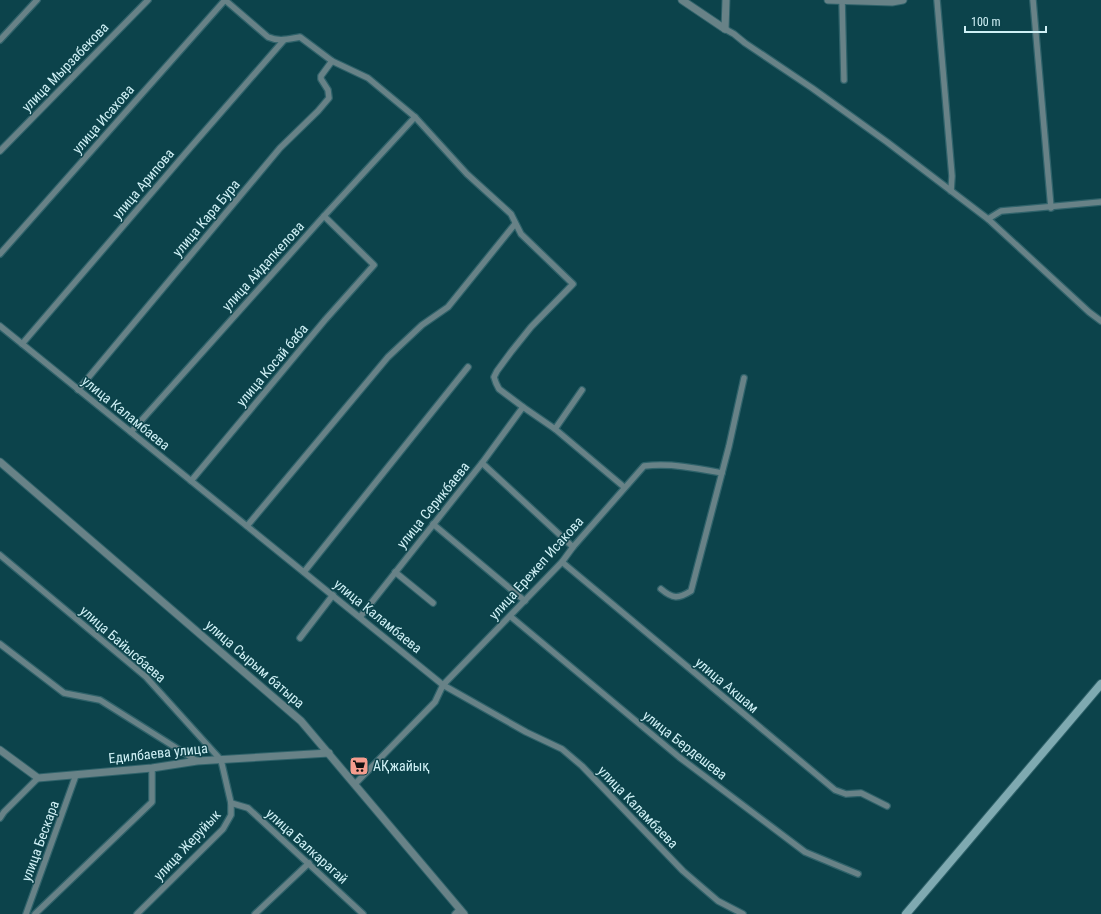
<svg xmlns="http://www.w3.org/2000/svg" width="1101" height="914" font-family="'Roboto Condensed',sans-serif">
  <rect width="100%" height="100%" fill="#0c434b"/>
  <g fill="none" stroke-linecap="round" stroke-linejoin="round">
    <!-- minor casing -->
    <g stroke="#2f626a" stroke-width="8">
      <g id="minor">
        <path d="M225 0 268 37C279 42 288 39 300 37L332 61 368 78 415 117 467 174 511 214 521 234 573 284 531 327 511 352 497 371 494 377 496 383 499 389 523 407 555 429 624 487"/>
        <polyline points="842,0 844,80"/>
        <polyline points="937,0 952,176 951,191"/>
        <polyline points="1033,0 1051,208"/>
        <polyline points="725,29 734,34 745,43 812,88 887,142 988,219 1089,312 1101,321"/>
        <polyline points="0,40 37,0"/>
        <polyline points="0,151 148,0"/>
        <polyline points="988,219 1001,211 1101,202"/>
        <polyline points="0,254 225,0"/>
        <polyline points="0,326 443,685 526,732 562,749 582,766 683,871 718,901 743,914"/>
        <polyline points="22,344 190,148 284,40"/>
        <polyline points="78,390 280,148 318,111 329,98 328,90 321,79 321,76 332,61"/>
        <polyline points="555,429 582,390"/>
        <polyline points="131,432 324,216 415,117"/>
        <polyline points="482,463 573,547"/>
        <polyline points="191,481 325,320 374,265 324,216"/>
        <polyline points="433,524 525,601"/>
        <polyline points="247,526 388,357 422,325 448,307 515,224"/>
        <polyline points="0,555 146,677 221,760 231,803 231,815 223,829 137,914"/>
        <polyline points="562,562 835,790 846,794 861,793 887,806"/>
        <polyline points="304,572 468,367"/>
        <polyline points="395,572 433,603"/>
        <path d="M661 589C673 599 678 599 691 591L729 446 744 378"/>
        <polyline points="510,616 679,757 805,852 858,874"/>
        <polyline points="360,617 482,463 523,407"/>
        <polyline points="300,638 333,595"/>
        <polyline points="0,644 64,693 100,700 197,761"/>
        <path d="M355 784 435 702 443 685 562 562 573 547 644 466C671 463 696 468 722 473"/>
        <polyline points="231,803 248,808 363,914"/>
        <polyline points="0,818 4,812 38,778"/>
        <polyline points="26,914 76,775"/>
        <polyline points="35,914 152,802 152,768"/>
        <polyline points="255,914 309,863"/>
        <polyline points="455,914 460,909"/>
      </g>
    </g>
    <!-- tertiary casing -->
    <g stroke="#2f626a" stroke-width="9">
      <g id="tertiary">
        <polyline points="682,0 725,29"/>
        <polyline points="828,0 892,2 903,0"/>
        <polyline points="725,29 726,0"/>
        <polyline points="0,462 301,721 464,914"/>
        <polyline points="0,750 38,778 152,768 197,761 329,753"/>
      </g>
    </g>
    <!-- secondary casing -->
    <g stroke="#2f626a" stroke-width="10">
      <polyline id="secondary" points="906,914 1101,684"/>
    </g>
    <!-- minor -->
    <use href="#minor" stroke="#688287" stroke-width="5.5"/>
    <!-- tertiary -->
    <use href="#tertiary" stroke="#688287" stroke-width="7"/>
    <!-- secondary -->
    <use href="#secondary" stroke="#7faab1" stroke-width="8"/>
  </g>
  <!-- icons -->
  <defs>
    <g id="supermarket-square" transform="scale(1)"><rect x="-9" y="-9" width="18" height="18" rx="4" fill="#f59d8e" stroke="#0c434b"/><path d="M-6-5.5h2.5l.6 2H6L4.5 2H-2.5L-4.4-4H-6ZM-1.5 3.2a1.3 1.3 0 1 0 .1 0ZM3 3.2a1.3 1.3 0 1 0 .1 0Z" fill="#111"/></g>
  </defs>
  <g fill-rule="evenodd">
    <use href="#supermarket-square" x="359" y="766"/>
  </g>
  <g text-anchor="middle" stroke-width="3" stroke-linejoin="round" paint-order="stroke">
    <!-- street labels -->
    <g font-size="14" fill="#cff0f5" stroke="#0c434b">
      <text transform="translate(65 67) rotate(-46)" y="5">улица Мырзабекова</text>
      <text transform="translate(103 119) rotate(-49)" y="5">улица Исахова</text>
      <text transform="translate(143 184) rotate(-50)" y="5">улица Арипова</text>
      <text transform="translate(206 218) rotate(-50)" y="5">улица Кара Бура</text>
      <text transform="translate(263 266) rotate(-48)" y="5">улица Айдапкелова</text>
      <text transform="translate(272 365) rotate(-50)" y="5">улица Косай баба</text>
      <text transform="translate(126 413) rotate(39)" y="5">улица Каламбаева</text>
      <text transform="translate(433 505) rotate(-51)" y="5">улица Серикбаева</text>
      <text transform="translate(536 568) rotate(-48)" y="5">улица Ережеп Исакова</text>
      <text transform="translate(378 616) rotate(39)" y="5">улица Каламбаева</text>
      <text transform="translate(123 644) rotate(41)" y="5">улица Байысбаева</text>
      <text transform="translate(255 664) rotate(41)" y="5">улица Сырым батыра</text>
      <text transform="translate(727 685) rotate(40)" y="5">улица Акшам</text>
      <text transform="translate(685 745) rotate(38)" y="5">улица Бердешева</text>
      <text transform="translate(158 753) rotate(-6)" y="5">Едилбаева улица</text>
      <text transform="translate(638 807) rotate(46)" y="5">улица Каламбаева</text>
      <text transform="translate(40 841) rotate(-70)" y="5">улица Бескара</text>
      <text transform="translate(187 845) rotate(-47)" y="5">улица Жеруйык</text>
      <text transform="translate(307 846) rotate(42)" y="5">улица Балкарагай</text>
    </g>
    <!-- poi labels -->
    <g font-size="14" fill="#cff0f5" stroke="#0c434b" text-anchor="start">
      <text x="373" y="771">АҚжайық</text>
    </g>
  </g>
  <!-- scale -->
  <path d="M965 26v6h81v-6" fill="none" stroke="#cff0f5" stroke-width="2"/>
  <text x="971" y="26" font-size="12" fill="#cff0f5" stroke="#0c434b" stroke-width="3" paint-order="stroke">100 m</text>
</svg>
